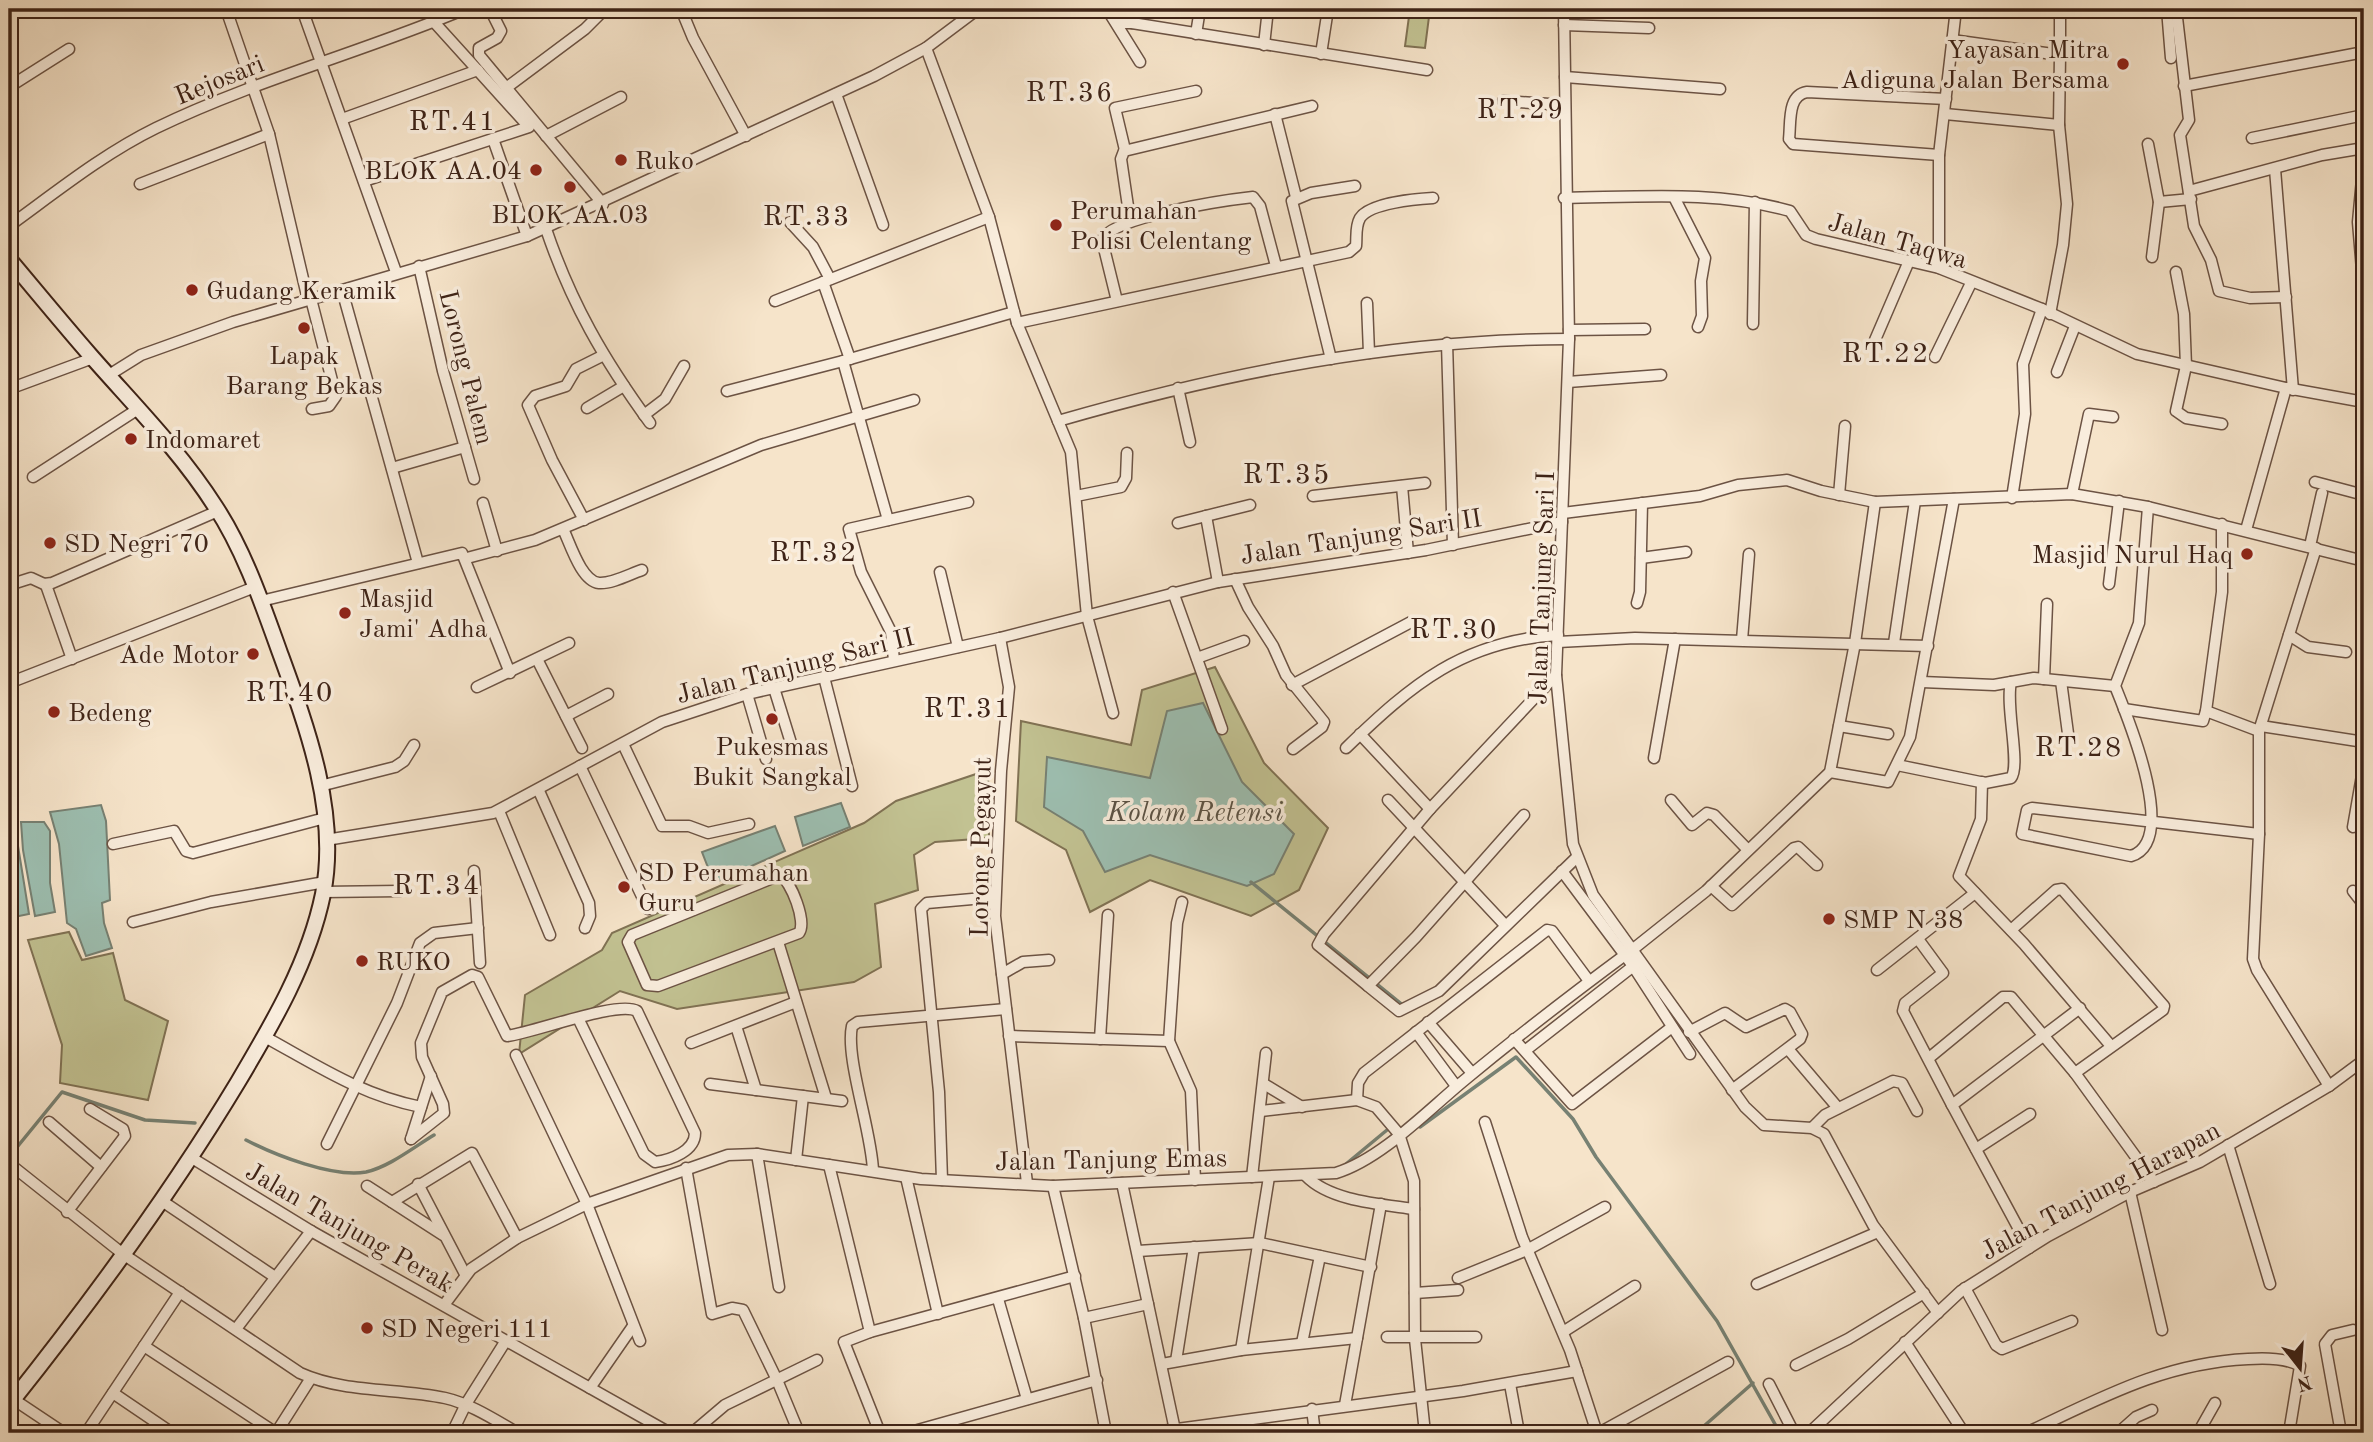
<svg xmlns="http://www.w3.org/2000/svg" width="2373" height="1442" font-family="'Old Standard TT',serif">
  <rect width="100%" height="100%" fill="#f6e4ca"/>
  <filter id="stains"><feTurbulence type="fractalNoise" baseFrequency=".00286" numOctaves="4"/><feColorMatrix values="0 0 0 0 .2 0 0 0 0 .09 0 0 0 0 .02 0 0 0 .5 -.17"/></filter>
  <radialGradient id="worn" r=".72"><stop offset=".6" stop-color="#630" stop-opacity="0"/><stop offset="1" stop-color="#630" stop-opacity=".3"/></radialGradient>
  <!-- green -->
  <g fill="#c2c292" stroke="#807254" stroke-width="2">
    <polygon points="1410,9 1430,9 1425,48 1405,46"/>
    <polygon points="1215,667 1264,763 1328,828 1299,890 1251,916 1150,880 1090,912 1066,850 1016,821 1021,721 1131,745 1142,690"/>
    <polygon points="988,770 989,838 935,842 914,855 918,890 875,904 881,967 854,982 677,1009 620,991 519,1054 525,995 602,950 612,933 864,823 896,801"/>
    <polygon points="69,932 82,960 113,953 125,1000 168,1021 148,1100 60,1083 62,1045 28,940"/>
  </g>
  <!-- water -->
  <g fill="#9dbfb1" stroke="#778173" stroke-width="2">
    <polygon points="1203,703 1242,782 1294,834 1274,874 1247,886 1150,855 1105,872 1083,831 1044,807 1047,757 1150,778 1167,711"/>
    <polygon points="841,803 850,827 803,846 795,817"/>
    <polygon points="101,805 106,821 110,900 102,903 104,923 112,948 86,956 76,929 67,923 59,844 50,812"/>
    <polygon points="21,822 44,822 50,831 50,883 55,912 35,916 23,850"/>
    <polygon points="775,826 785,851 714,883 702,852"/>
    <polygon points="18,846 29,914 9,918 9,847"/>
  </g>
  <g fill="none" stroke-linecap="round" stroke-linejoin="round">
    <!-- stream -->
    <g stroke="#778173" stroke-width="3.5">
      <polyline points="1251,882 1404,1006"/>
      <polyline points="1420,1127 1516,1057 1573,1119 1596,1157 1717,1321 1780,1433"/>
      <path d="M246 1140C275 1155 333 1178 366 1172 389 1167 414 1147 434 1135"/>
      <polyline points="9,1157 62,1092 145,1120 195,1123"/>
      <polyline points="1346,1164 1387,1130"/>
      <polyline points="1696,1433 1753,1383"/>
    </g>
    <!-- street casing -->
    <g stroke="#6c5344" stroke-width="13">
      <g id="street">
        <polyline points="226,9 269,134 308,300"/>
        <polyline points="302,9 396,272"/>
        <polyline points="490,9 501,31 497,38 479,48 479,55 603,204"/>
        <polyline points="681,9 693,38 746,136"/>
        <polyline points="1107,9 1140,62"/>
        <polyline points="1564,9 1569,339 1556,675 1573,844 1593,895 1745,1107 1764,1125 1812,1128 1824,1134 1873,1225 1938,1313"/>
        <polyline points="2167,9 2171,58"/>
        <polyline points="2176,9 2189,120 2180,135 2194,226 2211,260 2219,291 2250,298 2286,297"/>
        <polyline points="2245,11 2258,9"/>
        <polyline points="1117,23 1132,23 1427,70"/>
        <polyline points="1132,23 1134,9"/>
        <polyline points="1564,25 1649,28"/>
        <polyline points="1196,34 1200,9"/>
        <polyline points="1952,40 2060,55 2059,125 2067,204 2063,245 2050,314"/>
        <polyline points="1264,45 1268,9"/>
        <polyline points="926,48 989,217 1017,323 1071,452 1087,616 1113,713"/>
        <polyline points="1321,54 1328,9"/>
        <polyline points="2060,55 2060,9"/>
        <polyline points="1565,77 1720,89"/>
        <polyline points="2184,86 2364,52"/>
        <polyline points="9,87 69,49"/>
        <polyline points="506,88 585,29 605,9"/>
        <polyline points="836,94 883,225"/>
        <polyline points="1503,101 1564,105"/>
        <polyline points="1275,114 1296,197"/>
        <polyline points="1945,114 2059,125"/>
        <polyline points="342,119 478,70"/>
        <polyline points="546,136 621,97"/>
        <polyline points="2252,138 2364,115"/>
        <polyline points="493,139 527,236"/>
        <polyline points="2148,144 2159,202 2152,257"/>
        <polyline points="1125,150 1115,108 1196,91"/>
        <path d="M1939 155 1793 144 1789 139C1791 123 1787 95 1807 92L1946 99"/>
        <polyline points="2364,158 2358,222 2364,294"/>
        <polyline points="2275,169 2293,390"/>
        <polyline points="364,181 529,127 434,22"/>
        <polyline points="140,184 269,134"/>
        <polyline points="2189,191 2322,155 2358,149 2364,153"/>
        <polyline points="1674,197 1705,258 1701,281 1702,316 1698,327"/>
        <path d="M1564 198C1640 197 1717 190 1790 211L1806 235 1816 239 1939 268 2042 309 2137 354 2286 388 2364 402"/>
        <polyline points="2159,202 2191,199"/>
        <polyline points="1130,220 1121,159 1124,151 1312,106"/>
        <polyline points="790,222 813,247 830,279"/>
        <path d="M9 226C56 192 103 154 156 128 255 80 363 52 465 9"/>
        <path d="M546 229C571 303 604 360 650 423"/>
        <polyline points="419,266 443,371 474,479"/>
        <polyline points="1939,268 1939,155 1956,9"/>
        <polyline points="2176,272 2184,314 2186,366 2176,411 2186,418 2222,424"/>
        <polyline points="823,282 850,359"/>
        <polyline points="342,290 418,563"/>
        <polyline points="311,299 336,396 329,406 312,409"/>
        <polyline points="775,301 989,217"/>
        <path d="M1117 301 1102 240C1110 217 1226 200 1253 197L1260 206 1276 266"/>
        <polyline points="1367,303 1369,353"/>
        <path d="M1017 323 1349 252 1356 246C1357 236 1355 227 1360 218 1370 203 1416 199 1433 198"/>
        <polyline points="1753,324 1755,202"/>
        <polyline points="1569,330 1645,329"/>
        <polyline points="1875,340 1909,261"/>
        <polyline points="1447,343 1453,545"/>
        <polyline points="1935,357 1971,283"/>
        <polyline points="1331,359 1292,201 1311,193 1355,186"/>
        <polyline points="843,361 888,520"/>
        <polyline points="2057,372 2075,326"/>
        <polyline points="109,375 141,355 233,322 527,236 874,76 926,48 978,9"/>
        <polyline points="1568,382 1661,375"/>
        <polyline points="1178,388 1190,442"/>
        <polyline points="9,389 93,358"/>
        <polyline points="727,391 843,361 1014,312"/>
        <polyline points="587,408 624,386"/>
        <polyline points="644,415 665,399 684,366"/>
        <path d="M1058 421C1224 373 1396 339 1569 339"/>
        <polyline points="392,468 465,447"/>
        <polyline points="33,477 138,409"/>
        <polyline points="2315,482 2364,495"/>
        <polyline points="1402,486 1408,553"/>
        <polyline points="2072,494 2089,414 2113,417"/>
        <polyline points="1839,495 1845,426"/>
        <polyline points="1076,496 1121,487 1126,478 1127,453"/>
        <polyline points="1313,496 1425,483"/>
        <polyline points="2012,498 2025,414 2023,364 2042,309"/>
        <polyline points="483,503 497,551"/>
        <path d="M2148 507 2139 623 2115 686C2127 716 2180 841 2131 856L2022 834 2027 810 2032 808 2259 834"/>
        <polyline points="1563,513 1700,496 1738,485 1787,480 1821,491 1875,502 2072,494 2148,507 2364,561"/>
        <polyline points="1206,516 1218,582"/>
        <polyline points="584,520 552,460 528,405 535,396 566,386 576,369 602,356"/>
        <polyline points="1178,523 1250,505"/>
        <path d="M563 529C570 543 581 581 599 583 612 584 630 574 642 570"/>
        <polyline points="2246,530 2286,388"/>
        <polyline points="2310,546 2322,493"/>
        <polyline points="2316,548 2259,731 2259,834 2253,959 2257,970 2329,1086"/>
        <polyline points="467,558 535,540 761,445 914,400"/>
        <polyline points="1641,558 1686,552"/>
        <polyline points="940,572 958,647"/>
        <polyline points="1235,579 1248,607 1273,646 1286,675 1324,722 1322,727 1293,749"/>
        <polyline points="2109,584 2119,501"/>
        <polyline points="9,585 31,578 44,584 52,583 218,511"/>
        <polyline points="46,585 72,659"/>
        <polyline points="1173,592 1222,729"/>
        <polyline points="261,601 462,553 510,673"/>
        <polyline points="1637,603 1640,592 1642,503"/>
        <polyline points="2362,620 2364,609"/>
        <polyline points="2289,635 2308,647 2346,652"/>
        <polyline points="1000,638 1009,687 1001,771 995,916 1027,1183"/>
        <polyline points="1742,640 1749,554"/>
        <polyline points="1558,642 1635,638 1928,646"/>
        <polyline points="1894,643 1915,501"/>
        <polyline points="1197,658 1244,641"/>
        <polyline points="537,659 582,748"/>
        <polyline points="894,660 891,632 861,572 849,529 968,502"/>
        <polyline points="824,677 852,786"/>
        <polyline points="2044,679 2047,604"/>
        <polyline points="2061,681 2069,741"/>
        <polyline points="1922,682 1994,685 2034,678 2115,686"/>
        <polyline points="9,683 255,587"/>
        <polyline points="1292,685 1411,622"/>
        <polyline points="477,687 569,643"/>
        <polyline points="774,688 791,743"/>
        <polyline points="747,694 766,759"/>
        <polyline points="2124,709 2203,721 2206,711 2259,731"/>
        <polyline points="2206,711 2222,592 2222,524"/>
        <polyline points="566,716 608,694"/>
        <polyline points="1839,726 1888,734"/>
        <polyline points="2261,726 2364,742"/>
        <polyline points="1360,734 1430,809"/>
        <polyline points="623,744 662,826 689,826 708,833 749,824"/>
        <path d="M1346 748C1412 684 1463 641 1558 635"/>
        <polyline points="1654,758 1675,639"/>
        <path d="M1897 765 1985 783 2011 778C2021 765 2005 706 2011 682"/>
        <polyline points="580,766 648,909"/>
        <polyline points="1830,772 1888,782 1910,737 1954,499"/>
        <polyline points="1982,782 1981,819 1959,876 2024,944 2111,1046"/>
        <polyline points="320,786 395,767 404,761 414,745"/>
        <polyline points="539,791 589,903 590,916 585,928"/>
        <polyline points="1388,800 1505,925"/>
        <polyline points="1671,800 1692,825 1707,813 1714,815 1748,850"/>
        <polyline points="499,811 550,935"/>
        <polyline points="1524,815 1416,937 1368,986 1318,945 1324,934 1430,809 1556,675"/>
        <polyline points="2353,827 2364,764"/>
        <polyline points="326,840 493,813 662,722 747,694 1000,638 1218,582 1426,550 1562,522"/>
        <polyline points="113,844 174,831 186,851 193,853 325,818"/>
        <polyline points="474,871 480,963"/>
        <polyline points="1562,871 1633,966 1690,1054"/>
        <path d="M780 875C791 881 807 922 799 933L658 986 647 985 628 942 632 935Z"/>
        <polyline points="1711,886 1732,905 1794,848 1798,847 1817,865"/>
        <polyline points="2353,891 2364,905"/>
        <polyline points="323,892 400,891"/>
        <polyline points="1182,902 1177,923 1169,1041 1191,1091 1195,1180"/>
        <polyline points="133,922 211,902 325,882"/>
        <polyline points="2011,930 2056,890 2062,889 2164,1006 2163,1010 2075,1073"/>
        <polyline points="1918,939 1943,973 1905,1003 1903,1011 1952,1105"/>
        <polyline points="778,942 826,1098"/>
        <polyline points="1632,950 1706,891 1830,772 1855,643 1875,502"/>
        <polyline points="1877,970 1975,893"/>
        <polyline points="1002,974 1023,962 1049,960"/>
        <polyline points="1368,986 1399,1011 1439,991 1576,858"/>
        <polyline points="1428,1022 1472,1073"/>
        <polyline points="736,1026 756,1090"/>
        <polyline points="1416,1032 1456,1086"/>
        <polyline points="1689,1032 1725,1013 1746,1027 1785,1009 1790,1012 1802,1034 1800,1039 1732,1090"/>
        <polyline points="1009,1036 1169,1041"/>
        <path d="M265 1037C318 1066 361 1095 421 1107"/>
        <polyline points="1100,1039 1108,915"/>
        <polyline points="1514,1039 1572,1104 1672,1027"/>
        <polyline points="691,1043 796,1002"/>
        <polyline points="1788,1049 1838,1108"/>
        <polyline points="1526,1050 1636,964"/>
        <polyline points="516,1055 587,1204 640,1341"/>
        <polyline points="1929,1058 2003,997 2011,997 2075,1073 2154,1182"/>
        <polyline points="710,1084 842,1101"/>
        <polyline points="1264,1084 1302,1107"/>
        <polyline points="1357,1100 1358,1083 1364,1073 1547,930 1552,931 1589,981"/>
        <polyline points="1261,1111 1357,1100 1376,1107 1399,1134 1414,1181 1415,1339 1425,1433"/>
        <polyline points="49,1122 101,1167"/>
        <polyline points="1485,1122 1522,1237 1570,1350 1597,1433"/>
        <polyline points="1812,1128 1825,1115 1893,1081 1902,1083 1917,1111"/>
        <path d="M411 1139 444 1113 443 1104 422 1057 421 1043 442 992 472 975 478 977 507 1036C533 1033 618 1000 637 1011L695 1133C695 1151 671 1160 655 1162L644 1154 578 1018"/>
        <polyline points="411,1139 431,1076"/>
        <polyline points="327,1144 397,1003 420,943 434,933 478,928"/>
        <polyline points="2228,1145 2270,1284"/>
        <polyline points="1976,1149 2030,1114"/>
        <polyline points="757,1154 779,1287"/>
        <polyline points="192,1158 311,1231 670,1433"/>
        <polyline points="796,1160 803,1096"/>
        <path d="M11 1165 123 1254 300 1373C344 1393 398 1388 445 1398 471 1404 495 1420 518 1433"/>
        <polyline points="829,1165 870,1332"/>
        <polyline points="686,1168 712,1314 732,1308 743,1310 777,1380 799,1433"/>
        <path d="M873 1171C872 1132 845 1058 852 1026L858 1022 1006 1009"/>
        <path d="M1306 1176C1330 1201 1380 1204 1414 1209"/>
        <polyline points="906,1177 938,1314"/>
        <polyline points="1252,1177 1266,1053"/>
        <polyline points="942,1180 939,1092 921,909 927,903 995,897"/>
        <polyline points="1122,1183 1175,1430"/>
        <polyline points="418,1184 465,1274"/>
        <polyline points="367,1186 443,1235"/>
        <polyline points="1053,1186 1084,1318 1106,1433"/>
        <polyline points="2130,1192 2162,1330"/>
        <polyline points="162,1201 275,1277"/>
        <polyline points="392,1202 472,1153 517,1238"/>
        <polyline points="67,1212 125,1136 123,1129 90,1109"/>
        <polyline points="2029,1248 1952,1105 2080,1008"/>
        <polyline points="1138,1251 1260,1243 1371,1267"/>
        <polyline points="1458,1278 1527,1250 1605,1207"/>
        <polyline points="1757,1284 1878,1232"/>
        <polyline points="1965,1288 1996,1345 2002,1349 2072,1321"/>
        <polyline points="1415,1293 1458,1290"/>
        <polyline points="998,1299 1027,1399"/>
        <path d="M444 1305 471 1269 517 1238 587 1204 728 1155 757 1154 921 1179 1053 1186 1336 1173C1382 1159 1430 1108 1467 1078 1519 1035 1571 995 1625 955"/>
        <polyline points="1084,1318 1148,1304"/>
        <polyline points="236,1329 311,1231"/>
        <polyline points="1563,1332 1635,1286"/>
        <polyline points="1387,1337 1476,1337"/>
        <polyline points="1905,1342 1964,1433"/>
        <polyline points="1302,1343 1320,1256"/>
        <polyline points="144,1346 276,1433"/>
        <polyline points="1241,1350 1269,1177"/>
        <polyline points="1176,1361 1194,1247"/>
        <polyline points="1162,1364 1241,1350 1357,1338"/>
        <polyline points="1796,1365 1848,1339 1924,1293"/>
        <polyline points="1510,1384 1519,1433"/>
        <polyline points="1769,1384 1794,1433"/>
        <polyline points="590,1388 633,1326"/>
        <polyline points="113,1393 172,1433"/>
        <polyline points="13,1399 64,1433"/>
        <polyline points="1345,1405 1381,1204"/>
        <polyline points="1312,1409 1315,1433"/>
        <polyline points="86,1433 180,1292"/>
        <polyline points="276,1433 311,1378"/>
        <polyline points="452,1433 466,1404 505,1342"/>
        <polyline points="692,1433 725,1405 817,1360"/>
        <polyline points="880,1433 844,1342 870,1332 1075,1276"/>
        <polyline points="907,1433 1097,1380"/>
        <polyline points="1147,1433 1463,1391 1577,1371"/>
        <polyline points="1599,1433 1728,1362"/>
        <polyline points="1809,1433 1961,1291 2048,1236 2130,1192 2200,1162 2329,1086 2364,1060"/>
        <path d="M2026 1433C2101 1398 2163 1363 2248 1359 2263 1358 2287 1358 2300 1366L2289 1433"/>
        <polyline points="2118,1433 2136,1417 2152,1410"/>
        <polyline points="2198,1433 2215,1403"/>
        <polyline points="2341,1433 2325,1344 2332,1335 2353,1330"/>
      </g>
    </g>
    <!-- secondary casing -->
    <g stroke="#3e2317" stroke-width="18">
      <path id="secondary" d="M9 259C36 291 63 324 91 356 133 404 180 451 215 506 244 550 262 603 280 653 307 727 339 813 323 894 309 962 273 1023 238 1082 170 1195 91 1302 9 1405"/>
    </g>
    <!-- street -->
    <use href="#street" stroke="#f9eddd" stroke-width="10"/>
    <!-- secondary -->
    <use href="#secondary" stroke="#f9eddd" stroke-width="14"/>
  </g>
  <!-- markers -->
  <g fill="#8f2418" stroke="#f9eddd" stroke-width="2.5">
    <circle cx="2123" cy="64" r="7"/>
    <circle cx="621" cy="160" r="7"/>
    <circle cx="536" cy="170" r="7"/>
    <circle cx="570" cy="187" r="7"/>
    <circle cx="1056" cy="225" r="7"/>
    <circle cx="192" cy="290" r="7"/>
    <circle cx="304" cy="328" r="7"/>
    <circle cx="131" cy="439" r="7"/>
    <circle cx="50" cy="543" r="7"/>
    <circle cx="2247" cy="554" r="7"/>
    <circle cx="345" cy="613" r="7"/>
    <circle cx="253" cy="654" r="7"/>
    <circle cx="54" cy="712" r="7"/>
    <circle cx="772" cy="719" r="7"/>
    <circle cx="624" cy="887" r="7"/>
    <circle cx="1829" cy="919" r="7"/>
    <circle cx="362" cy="961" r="7"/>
    <circle cx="367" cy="1328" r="7"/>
  </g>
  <g text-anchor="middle" stroke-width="7" stroke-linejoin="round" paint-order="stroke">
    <!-- poi labels -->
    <g font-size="26" fill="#3e2317" stroke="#f9eddd" text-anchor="start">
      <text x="2109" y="58" text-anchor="end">Yayasan Mitra<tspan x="2109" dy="30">Adiguna Jalan Bersama</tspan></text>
      <text x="635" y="169">Ruko</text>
      <text x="522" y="179" text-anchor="end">BLOK AA.04</text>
      <text x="1070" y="219">Perumahan<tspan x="1070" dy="30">Polisi Celentang</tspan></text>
      <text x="570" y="223" text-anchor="middle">BLOK AA.03</text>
      <text x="206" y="299">Gudang Keramik</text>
      <text x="304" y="364" text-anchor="middle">Lapak<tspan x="304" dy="30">Barang Bekas</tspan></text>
      <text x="145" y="448">Indomaret</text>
      <text x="64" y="552">SD Negri 70</text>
      <text x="2233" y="563" text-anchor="end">Masjid Nurul Haq</text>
      <text x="359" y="607">Masjid<tspan x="359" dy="30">Jami' Adha</tspan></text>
      <text x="239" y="663" text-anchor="end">Ade Motor</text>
      <text x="68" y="721">Bedeng</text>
      <text x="772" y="755" text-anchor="middle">Pukesmas<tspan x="772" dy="30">Bukit Sangkal</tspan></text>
      <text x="638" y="881">SD Perumahan<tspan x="638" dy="30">Guru</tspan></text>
      <text x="1843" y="928">SMP N 38</text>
      <text x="376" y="970">RUKO</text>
      <text x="381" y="1337">SD Negeri 111</text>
    </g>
    <!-- street labels -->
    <g font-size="26" fill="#3e2317" stroke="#f9eddd">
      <text transform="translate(219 79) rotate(-22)" y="9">Rejosari</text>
      <text transform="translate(1898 240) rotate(16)" y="9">Jalan Taqwa</text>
      <text transform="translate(467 367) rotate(76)" y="9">Lorong Palem</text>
      <text transform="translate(1361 536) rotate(-9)" y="9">Jalan Tanjung Sari II</text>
      <text transform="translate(1541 588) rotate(-88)" y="9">Jalan Tanjung Sari I</text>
      <text transform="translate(795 665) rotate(-14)" y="9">Jalan Tanjung Sari II</text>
      <text transform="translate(980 847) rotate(-89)" y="9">Lorong Pegayut</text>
      <text transform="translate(1111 1159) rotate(-1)" y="9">Jalan Tanjung Emas</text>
      <text transform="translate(2100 1190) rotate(-28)" y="9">Jalan Tanjung Harapan</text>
      <text transform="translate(350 1227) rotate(30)" y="9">Jalan Tanjung Perak</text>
    </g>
    <!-- neighbourhood labels -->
    <g font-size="28" letter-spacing="2" fill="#3e2317" stroke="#f9eddd">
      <text x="1070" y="101">RT.36</text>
      <text x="1521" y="118">RT.29</text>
      <text x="453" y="130">RT.41</text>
      <text x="807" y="225">RT.33</text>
      <text x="1886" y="362">RT.22</text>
      <text x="1287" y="483">RT.35</text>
      <text x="814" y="561">RT.32</text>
      <text x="1454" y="638">RT.30</text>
      <text x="290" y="701">RT.40</text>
      <text x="968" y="717">RT.31</text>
      <text x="2079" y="756">RT.28</text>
      <text x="437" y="894">RT.34</text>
    </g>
    <!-- water labels -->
    <g font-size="28" font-style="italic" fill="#5a5245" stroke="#f9eddd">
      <text x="1195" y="821">Kolam Retensi</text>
    </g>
  </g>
  <!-- margin -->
  <rect width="2373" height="1442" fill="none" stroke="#f6e4ca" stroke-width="35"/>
  <rect x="10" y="10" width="2352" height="1421" fill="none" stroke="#3e2317" stroke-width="3.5"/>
  <rect x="18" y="18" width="2338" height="1407" fill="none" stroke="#3e2317" stroke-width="2"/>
  <!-- north arrow -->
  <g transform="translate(2300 1368) rotate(163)" stroke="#f9eddd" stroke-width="5" paint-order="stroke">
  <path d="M0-5L12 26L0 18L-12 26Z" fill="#3e2317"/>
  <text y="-10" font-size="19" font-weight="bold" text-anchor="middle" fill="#3e2317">N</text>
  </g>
  <rect width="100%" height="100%" filter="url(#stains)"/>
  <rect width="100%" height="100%" fill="url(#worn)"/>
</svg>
